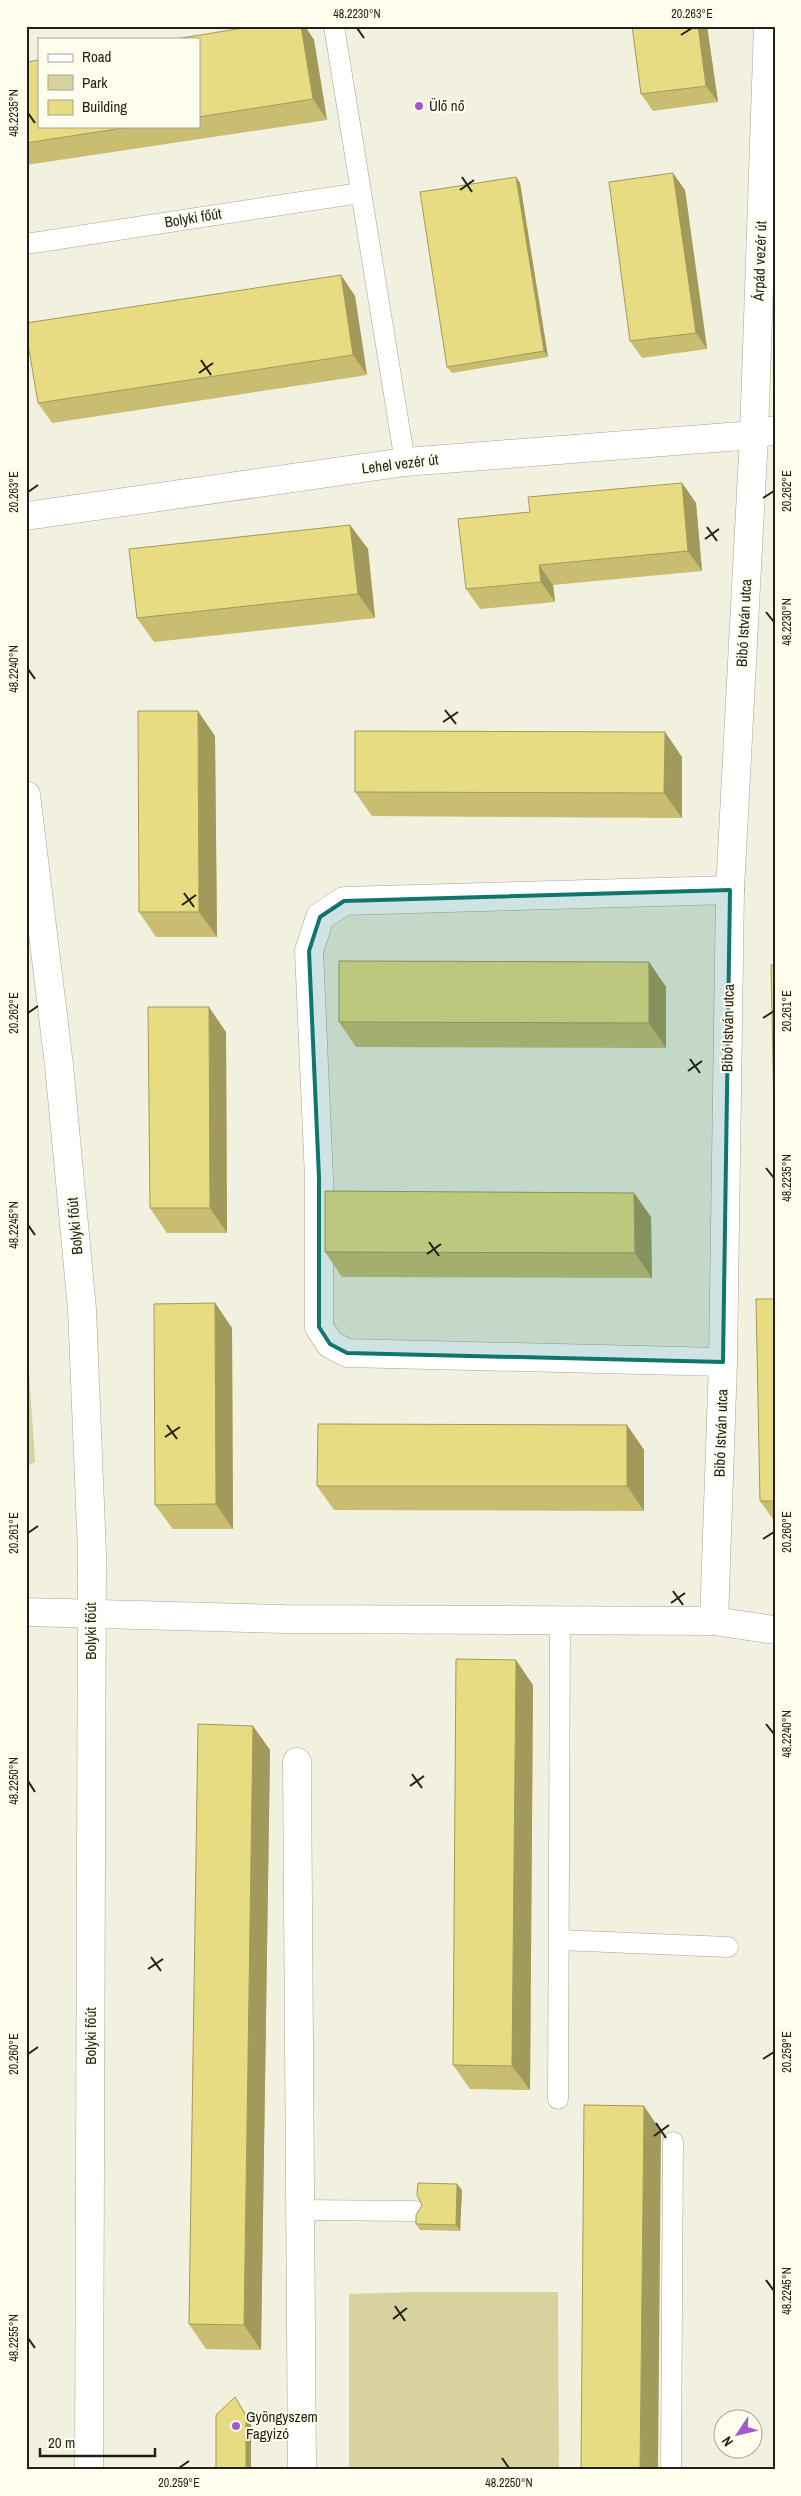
<svg xmlns="http://www.w3.org/2000/svg" width="801" height="2496" font-family="'Archivo Narrow',sans-serif">
  <rect width="100%" height="100%" fill="#f2f0de"/>
  <!-- green -->
  <g fill="#d8d29e">
    <polygon points="26,1326 35,1462 26,1467"/>
    <polygon points="417,2292 558,2292 559,2470 349,2470 349,2294"/>
  </g>
  <g fill="none" stroke-linecap="round" stroke-linejoin="round">
    <!-- service casing -->
    <g stroke="#a6a493" stroke-width="21">
      <g id="service">
        <polyline points="334,26 405,462"/>
        <polyline points="26,244 360,193"/>
        <polyline points="559,1940 728,1947"/>
        <polyline points="558,2099 560,1620"/>
        <polyline points="300,2210 415,2211"/>
        <polyline points="671,2470 673,2142"/>
      </g>
    </g>
    <!-- minor casing -->
    <g stroke="#a6a493" stroke-width="29">
      <g id="minor">
        <polyline points="26,516 405,462 754,435 775,430"/>
        <polyline points="723,1362 347,1353 330,1344 319,1327 319,1178 309,951 320,917 344,901 730,890"/>
        <polyline points="26,1612 285,1619 714,1621 775,1630"/>
        <polyline points="714,1621 723,1362 730,890 754,435 768,26"/>
        <polyline points="297,1762 302,2470"/>
      </g>
    </g>
    <!-- secondary casing -->
    <g stroke="#a6a493" stroke-width="29">
      <polyline id="secondary" points="26,795 59,1065 82,1309 92,1553 89,2470"/>
    </g>
    <!-- service -->
    <use href="#service" stroke="#fff" stroke-width="20"/>
    <!-- minor -->
    <use href="#minor" stroke="#fff" stroke-width="28"/>
    <!-- secondary -->
    <use href="#secondary" stroke="#fff" stroke-width="28"/>
  </g>
  <!-- wall -->
  <g fill="#c8bd70">
    <polygon points="256,26 305,26 314,40 327,120 26,165 26,62 39,126 199,126 199,39"/>
    <polygon points="707,26 718,102 653,111 641,94"/>
    <polygon points="516,177 520,183 548,357 452,373 447,367"/>
    <polygon points="685,190 707,349 642,358 630,341"/>
    <polygon points="355,296 367,375 52,423 38,403"/>
    <polygon points="682,483 696,503 702,571 553,585 555,602 480,609 466,589 530,512"/>
    <polygon points="350,525 368,549 375,618 154,642 137,618"/>
    <polygon points="215,736 217,937 156,937 139,912"/>
    <polygon points="682,757 682,818 372,816 355,792"/>
    <polygon points="649,962 666,987 666,1048 356,1047 339,1022"/>
    <polygon points="226,1032 227,1233 167,1233 150,1208"/>
    <polygon points="634,1193 651,1217 652,1278 342,1277 325,1252"/>
    <polygon points="775,1299 775,1522 760,1501"/>
    <polygon points="215,1303 232,1328 233,1529 173,1529 155,1505"/>
    <polygon points="627,1425 644,1450 644,1511 334,1510 317,1486"/>
    <polygon points="533,1685 530,2090 470,2089 453,2065"/>
    <polygon points="253,1726 270,1750 261,2350 206,2349 189,2324"/>
    <polygon points="462,2190 460,2231 420,2230 416,2224"/>
  </g>
  <!-- shaded-wall -->
  <g fill="#a29a5b">
    <polygon points="301,26 305,26 314,40 327,120 313,99"/>
    <polygon points="698,26 707,26 718,102 706,86"/>
    <polygon points="673,173 685,190 707,349 696,333"/>
    <polygon points="516,177 520,183 548,357 544,351"/>
    <polygon points="341,275 355,296 367,375 353,355"/>
    <polygon points="682,483 696,503 702,571 688,551"/>
    <polygon points="350,525 368,549 375,618 358,594"/>
    <polygon points="539,565 553,585 555,602 541,582"/>
    <polygon points="198,711 215,736 217,937 199,912"/>
    <polygon points="665,732 682,757 682,818 664,793"/>
    <polygon points="649,962 666,987 666,1048 649,1023"/>
    <polygon points="209,1007 226,1032 227,1233 210,1208"/>
    <polygon points="634,1193 651,1217 652,1278 635,1253"/>
    <polygon points="215,1303 232,1328 233,1529 216,1504"/>
    <polygon points="627,1425 644,1450 644,1511 627,1486"/>
    <polygon points="516,1660 533,1685 530,2090 512,2066"/>
    <polygon points="253,1726 270,1750 261,2350 244,2325"/>
    <polygon points="644,2106 661,2131 658,2470 640,2470"/>
    <polygon points="457,2184 462,2190 460,2231 456,2225"/>
    <polygon points="235,2397 251,2423 251,2470 246,2470"/>
  </g>
  <!-- building -->
  <g fill="#e8dc82" stroke="#a29a5b">
    <polygon points="256,26 301,26 313,99 199,117 199,39 175,39"/>
    <polygon points="632,26 698,26 706,86 641,94"/>
    <polygon points="39,60 39,126 136,126 26,143 26,62"/>
    <polygon points="673,173 696,333 630,341 609,182"/>
    <polygon points="516,177 544,351 447,367 420,192"/>
    <polygon points="341,275 353,355 38,403 26,332 26,323"/>
    <polygon points="682,483 688,551 539,565 541,582 466,589 458,519 530,512 528,497"/>
    <polygon points="350,525 358,594 137,618 129,549"/>
    <polygon points="138,711 198,711 199,912 139,912"/>
    <polygon points="355,731 665,732 664,793 355,792"/>
    <polygon points="339,961 649,962 649,1023 339,1022"/>
    <polygon points="771,965 775,965 775,1167"/>
    <polygon points="148,1007 209,1007 210,1208 150,1208"/>
    <polygon points="325,1191 634,1193 635,1253 325,1252"/>
    <polygon points="756,1299 775,1299 775,1501 760,1501"/>
    <polygon points="215,1303 216,1504 155,1505 154,1304"/>
    <polygon points="318,1424 627,1425 627,1486 317,1486"/>
    <polygon points="456,1659 516,1660 512,2066 453,2065"/>
    <polygon points="198,1724 253,1726 244,2325 189,2324"/>
    <polygon points="584,2105 644,2106 640,2470 581,2470"/>
    <polygon points="418,2183 457,2184 456,2225 416,2224 416,2215 422,2205 417,2195"/>
    <polygon points="235,2397 246,2416 246,2470 216,2470 216,2415"/>
  </g>
  <!-- marked area -->
  <path fill="#0f766e" fill-opacity="0.2" stroke="#0f766e" stroke-width="4" stroke-linejoin="round" d="M730 890 723 1362 347 1353 330 1344 319 1327V1178L309 951 320 917 344 901Z"/>
  <!-- ticks -->
  <path fill="none" stroke="#201f18" stroke-width="2" d="M357 28 364 38M681 35 692 28M28 113 35 123M462 177 472 192M460 190 474 180M201 360 211 375M199 373 213 363M28 492 38 485M763 498 774 491M707 527 717 541M705 539 719 529M766 612 774 622M28 669 35 679M445 710 456 724M443 722 458 712M184 893 194 907M182 905 196 895M28 1013 38 1006M763 1018 774 1011M690 1059 700 1073M688 1071 702 1061M766 1168 774 1178M28 1225 35 1235M429 1242 439 1256M427 1254 441 1244M167 1425 177 1439M165 1437 180 1427M28 1533 38 1526M763 1539 774 1532M673 1591 683 1605M671 1603 685 1593M766 1724 774 1734M412 1774 422 1788M28 1781 35 1792M410 1786 424 1776M151 1957 161 1971M148 1969 163 1959M28 2054 38 2047M763 2059 774 2052M656 2123 666 2138M654 2136 669 2125M766 2280 774 2291M395 2306 405 2321M393 2319 407 2308M28 2338 35 2348M502 2458 509 2468M179 2468 189 2461"/>
  <!-- markers -->
  <g fill="#a359cc" stroke="#fffdee" stroke-width="2">
    <circle cx="419" cy="106" r="5"/>
    <circle cx="236" cy="2426" r="5"/>
  </g>
  <g text-anchor="middle" stroke-width="4" stroke-linejoin="round" paint-order="stroke">
    <!-- poi labels -->
    <g font-size="15" fill="#201f18" stroke="#fffdee" text-anchor="start">
      <text x="429" y="111">Ülő nő</text>
      <text x="246" y="2422">Gyöngyszem<tspan x="246" dy="17">Fagyizó</tspan></text>
    </g>
    <!-- street labels -->
    <g font-size="15" fill="#201f18" stroke="#fffdee">
      <text transform="translate(193 218) rotate(-9)" y="5">Bolyki főút</text>
      <text transform="translate(760 261) rotate(-88)" y="5">Árpád vezér út</text>
      <text transform="translate(400 464) rotate(-7)" y="5">Lehel vezér út</text>
      <text transform="translate(744 623) rotate(-87)" y="5">Bibó István utca</text>
      <text transform="translate(728 1028) rotate(-89)" y="5">Bibó István utca</text>
      <text transform="translate(75 1226) rotate(-95)" y="5">Bolyki főút</text>
      <text transform="translate(721 1433) rotate(-88)" y="5">Bibó István utca</text>
      <text transform="translate(91 1631) rotate(-90)" y="5">Bolyki főút</text>
      <text transform="translate(91 2036) rotate(-90)" y="5">Bolyki főút</text>
    </g>
  </g>
  <!-- border -->
  <rect width="801" height="2496" fill="none" stroke="#fffdee" stroke-width="55"/>
  <!-- legend -->
  <rect x="38" y="38" width="162" height="90" fill="#fffdee" stroke="#a6a498"/>
  <rect x="48" y="54" width="25" height="8" fill="#ffffff" stroke="#a6a498"/>
  <text x="82" y="62" font-size="15" fill="#201f18">Road</text>
  <rect x="48" y="75" width="25" height="15" fill="#d8d29e" stroke="#a6a498"/>
  <text x="82" y="88" font-size="15" fill="#201f18">Park</text>
  <rect x="48" y="100" width="25" height="15" fill="#e8dc82" stroke="#a6a498"/>
  <text x="82" y="112" font-size="15" fill="#201f18">Building</text>
  <!-- north arrow -->
  <g transform="translate(738 2434) rotate(235)"><circle r="24" fill="#fffdee" stroke="#a6a498"/>
  <path d="M0-4L9 19L0 12L-9 19Z" fill="#a359cc"/>
  <text y="-8" font-size="14" font-weight="bold" text-anchor="middle" fill="#201f18">N</text>
  </g>
  <!-- scale -->
  <path d="M40 2448v8h115v-8" fill="none" stroke="#201f18" stroke-width="2.5"/>
  <text x="48" y="2448" font-size="15" fill="#201f18" stroke="#fffdee" stroke-width="4" paint-order="stroke">20 m</text>
  <rect x="28" y="28" width="746" height="2440" fill="none" stroke="#201f18" stroke-width="2"/>
  <g font-size="12" text-anchor="middle" fill="#201f18">
    <text x="357" y="18">48.2230°N</text>
    <text x="692" y="18">20.263°E</text>
    <text transform="translate(14 113) rotate(-90)" y="4">48.2235°N</text>
    <text transform="translate(787 491) rotate(-90)" y="4">20.262°E</text>
    <text transform="translate(14 492) rotate(-90)" y="4">20.263°E</text>
    <text transform="translate(787 622) rotate(-90)" y="4">48.2230°N</text>
    <text transform="translate(14 669) rotate(-90)" y="4">48.2240°N</text>
    <text transform="translate(787 1011) rotate(-90)" y="4">20.261°E</text>
    <text transform="translate(14 1013) rotate(-90)" y="4">20.262°E</text>
    <text transform="translate(787 1178) rotate(-90)" y="4">48.2235°N</text>
    <text transform="translate(14 1225) rotate(-90)" y="4">48.2245°N</text>
    <text transform="translate(787 1532) rotate(-90)" y="4">20.260°E</text>
    <text transform="translate(14 1533) rotate(-90)" y="4">20.261°E</text>
    <text transform="translate(787 1734) rotate(-90)" y="4">48.2240°N</text>
    <text transform="translate(14 1781) rotate(-90)" y="4">48.2250°N</text>
    <text transform="translate(787 2052) rotate(-90)" y="4">20.259°E</text>
    <text transform="translate(14 2054) rotate(-90)" y="4">20.260°E</text>
    <text transform="translate(787 2291) rotate(-90)" y="4">48.2245°N</text>
    <text transform="translate(14 2338) rotate(-90)" y="4">48.2255°N</text>
    <text x="179" y="2487">20.259°E</text>
    <text x="509" y="2487">48.2250°N</text>
  </g>
</svg>
